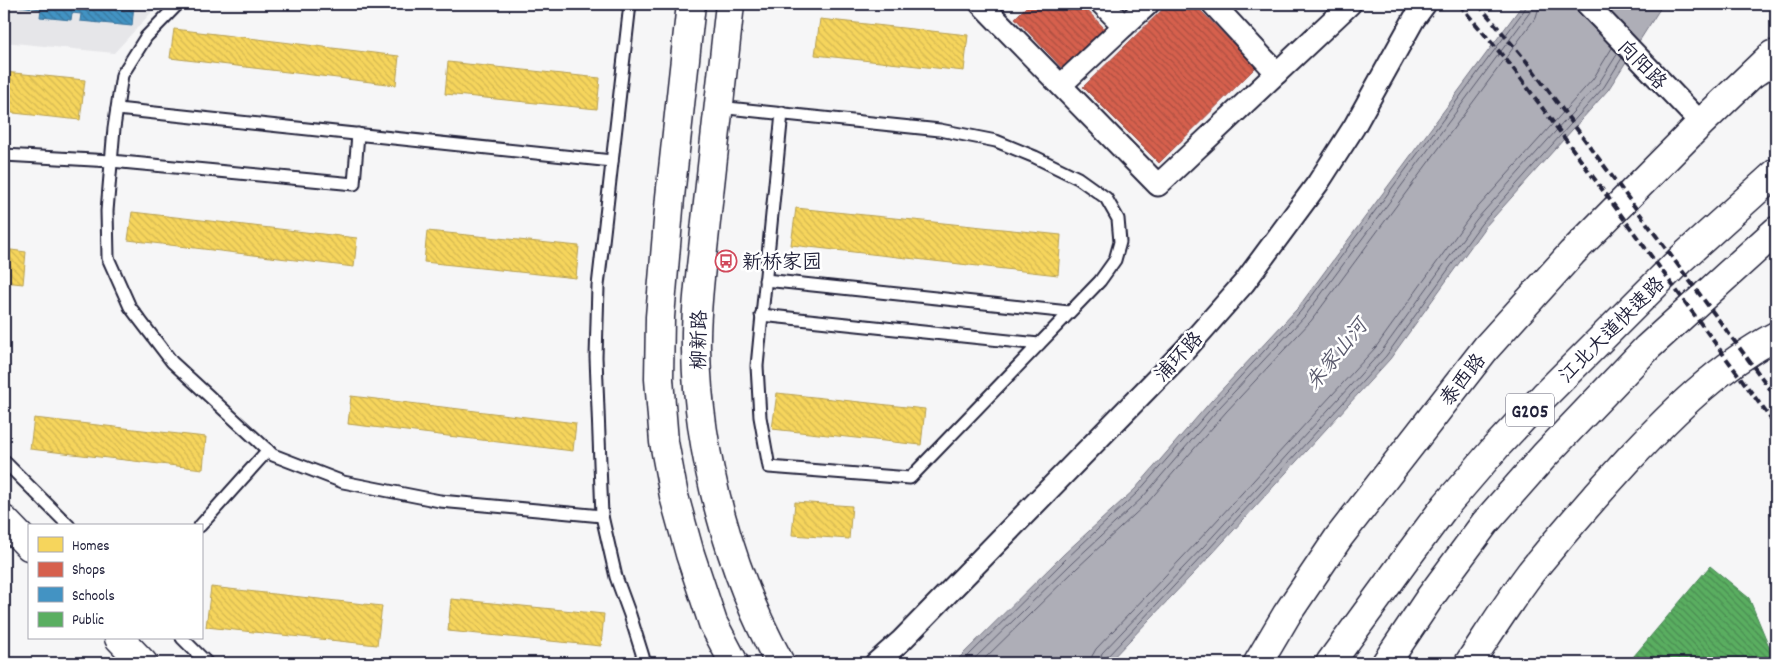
<svg xmlns="http://www.w3.org/2000/svg" width="1780" height="667" font-family="Dekko,'LXGW WenKai TC',sans-serif">
  <defs>
    <pattern id="homes-back-hatch" width="6" height="6" patternUnits="userSpaceOnUse" patternTransform="scale(1.25)"><rect width="6" height="6" fill="#f6d55c"/><path d="M-1 5l2 2M0 0l6 6M5-1l2 2" fill="none" stroke="#d3b751"/></pattern>
    <pattern id="shops-back-hatch" width="6" height="6" patternUnits="userSpaceOnUse" patternTransform="scale(1.25)"><rect width="6" height="6" fill="#d6604d"/><path d="M-1 5l2 2M0 0l6 6M5-1l2 2" fill="none" stroke="#ad4f41"/></pattern>
    <pattern id="schools-back-hatch" width="6" height="6" patternUnits="userSpaceOnUse" patternTransform="scale(1.25)"><rect width="6" height="6" fill="#4393c3"/><path d="M-1 5l2 2M0 0l6 6M5-1l2 2" fill="none" stroke="#3878a0"/></pattern>
    <pattern id="public-back-hatch" width="6" height="6" patternUnits="userSpaceOnUse" patternTransform="scale(1.25)"><rect width="6" height="6" fill="#5aae61"/><path d="M-1 5l2 2M0 0l6 6M5-1l2 2" fill="none" stroke="#4a8d51"/></pattern>
  </defs>
  <rect width="100%" height="100%" fill="#f6f6f7"/>
  <filter id="ink" filterUnits="userSpaceOnUse"><feTurbulence type="fractalNoise" baseFrequency=".02" numOctaves="2"/><feDisplacementMap in="SourceGraphic" scale="10" xChannelSelector="R" yChannelSelector="G"/><feConvolveMatrix kernelMatrix="1 2 1 2 8 2 1 2 1" color-interpolation-filters="sRGB"/></filter>
  <g filter="url(#ink)">
    <!-- built -->
    <polygon fill="#e6e6e9" points="4,4 159,4 114,53 4,42"/>
    <!-- water -->
    <polygon fill="#aeaeb7" stroke="#767685" points="1523,4 1663,4 1608,90 1485,227 1390,359 1212,554 1108,663 954,663 1064,554 1135,489 1212,400 1297,309"/>
    <!-- homes -->
    <g fill="url(#homes-back-hatch)" stroke="#b69f52">
      <polygon points="820,19 968,35 964,71 815,55"/>
      <polygon points="174,29 399,56 396,85 170,58"/>
      <polygon points="448,62 600,78 597,109 445,94"/>
      <polygon points="4,72 85,80 80,120 4,112"/>
      <polygon points="796,208 1061,235 1058,275 791,245"/>
      <polygon points="132,212 357,238 354,267 128,240"/>
      <polygon points="427,231 579,246 576,278 424,262"/>
      <polygon points="4,249 26,252 23,284 4,282"/>
      <polygon points="777,393 925,409 921,445 772,429"/>
      <polygon points="351,396 576,423 573,451 348,424"/>
      <polygon points="34,418 206,437 203,469 30,449"/>
      <polygon points="795,502 852,506 849,539 792,535"/>
      <polygon points="211,587 382,606 377,645 206,627"/>
      <polygon points="451,599 604,614 601,646 448,631"/>
    </g>
    <!-- shops -->
    <g fill="url(#shops-back-hatch)" stroke="#a04d48">
      <polygon points="1028,4 1081,4 1106,30 1064,70 1015,18 1028,5"/>
      <polygon points="1168,4 1194,4 1256,67 1159,163 1083,87"/>
    </g>
    <!-- schools -->
    <polygon fill="url(#schools-back-hatch)" stroke="#39719a" points="20,4 134,4 132,26 80,21 81,14 72,13 71,20 40,17 41,9 20,6"/>
    <!-- public -->
    <polygon fill="url(#public-back-hatch)" stroke="#498456" points="1710,566 1749,598 1776,663 1628,663"/>
    <g fill="none" stroke-linecap="round" stroke-linejoin="round">
      <!-- shore -->
      <g stroke="#5a5a6d" stroke-width="1">
        <polyline points="961,663 1067,558 1138,492 1216,403 1300,312 1525,9 1527,4"/>
        <polyline points="970,663 1072,563 1143,497 1220,407 1305,316 1530,12 1533,4"/>
        <polyline points="980,663 1077,568 1148,502 1226,412 1311,321 1536,17 1540,4"/>
        <polyline points="1091,663 1092,656 1096,649 1198,541 1376,347 1471,215 1593,79 1612,48"/>
        <polyline points="1099,663 1102,653 1204,546 1381,352 1476,220 1599,83 1618,53"/>
        <polyline points="1105,663 1106,658 1208,550 1386,356 1481,224 1604,87 1622,58"/>
      </g>
      <!-- lane casing -->
      <g stroke="#22223b" stroke-width="15">
        <g id="lane">
          <polyline points="178,4 146,37 122,75 114,128 107,211 108,258 130,307 172,362 273,455 343,482 440,501 602,516"/>
          <polyline points="630,4 598,286 596,357 602,516 616,577 630,615 645,663"/>
          <polyline points="718,107 940,130 996,141 1035,157 1078,178 1106,198 1118,219 1120,242 1115,260 1100,281 910,478 769,467 760,417 757,366 782,113"/>
          <polyline points="117,109 612,161"/>
          <polyline points="4,155 111,161 354,184 358,134"/>
          <polyline points="765,280 1069,312"/>
          <polyline points="761,315 1039,344"/>
          <polyline points="4,461 69,526"/>
          <polyline points="200,526 268,450"/>
          <polyline points="182,638 207,663"/>
        </g>
      </g>
      <!-- street casing -->
      <g stroke="#22223b" stroke-width="25">
        <g id="street">
          <polyline points="981,4 1158,185 1350,4"/>
          <polyline points="1102,4 1124,26 1148,4"/>
          <polyline points="1213,4 1277,73"/>
          <polyline points="1587,4 1701,123"/>
          <polyline points="1061,85 1124,26"/>
          <polyline points="876,663 902,640 1185,350 1244,283 1318,183 1354,127 1414,19 1425,4"/>
        </g>
      </g>
      <!-- secondary casing -->
      <g stroke="#22223b" stroke-width="31">
        <g id="secondary">
          <polyline points="691,4 670,197 660,317 659,379 664,442 674,496 690,554 713,623 734,663"/>
          <path d="M730 4C722 76 714 149 706 221 702 263 695 307 696 349 698 455 729 571 780 663"/>
          <polyline points="4,520 29,546"/>
          <polyline points="119,638 143,663"/>
          <polyline points="1258,663 1287,614 1339,537 1486,348 1572,253 1701,123 1772,55"/>
          <path d="M1469 663C1489 633 1509 601 1531 572 1562 534 1595 496 1628 460 1672 413 1719 366 1776 336"/>
        </g>
      </g>
      <!-- highway casing -->
      <g stroke="#22223b" stroke-width="31">
        <g id="highway">
          <polyline points="1754,73 1776,58"/>
          <polyline points="1330,663 1411,552 1446,505 1496,447 1544,396 1681,259 1776,173"/>
          <polyline points="1386,663 1431,596 1485,523 1544,456 1647,348 1776,231"/>
        </g>
      </g>
      <!-- lane -->
      <use href="#lane" stroke="#fff" stroke-width="11"/>
      <!-- street -->
      <use href="#street" stroke="#fff" stroke-width="21"/>
      <!-- secondary -->
      <use href="#secondary" stroke="#fff" stroke-width="28"/>
      <!-- highway -->
      <use href="#highway" stroke="#fff" stroke-width="28"/>
      <!-- rail -->
      <g stroke="#22223b" stroke-width="4" stroke-dasharray="8 4" stroke-linecap="butt">
        <polyline points="1459,4 1513,68 1776,426"/>
        <polyline points="1478,4 1527,62 1776,397"/>
      </g>
    </g>
  </g>
  <!-- icons -->
  <defs>
    <g id="bus-ring" transform="scale(1.125)"><circle r="9.5" fill="#fff" stroke="#d1495b" stroke-width="1.5"/><path d="M-5-6H5V4H4V6H2V4H-2V6H-4V4H-5ZM-3.5-4V0h7V-4ZM-3.5 1.2v1.5H-2V1.2ZM2 1.2v1.5H3.5V1.2Z" fill="#d1495b"/></g>
  </defs>
  <g fill-rule="evenodd">
    <use href="#bus-ring" x="726" y="261"/>
  </g>
  <g text-anchor="middle" stroke-width="5" stroke-linejoin="round" paint-order="stroke">
    <!-- shield labels -->
    <rect fill="#fff" stroke="#646476" stroke-width="1" x="1506" y="393.5" width="48" height="33" rx="4"/>
    <g font-size="19" font-weight="bold" fill="#22223b">
      <text x="1530" y="417">G205</text>
    </g>
    <!-- street labels -->
    <g font-size="20" fill="#22223b" stroke="#fff">
      <text transform="translate(1643 64) rotate(46)" y="7">向阳路</text>
      <text transform="translate(1611 329) rotate(-45)" y="7">江北大道快速路</text>
      <text transform="translate(698 340) rotate(-89)" y="7">柳新路</text>
      <text transform="translate(1178 356) rotate(-47)" y="7">浦环路</text>
      <text transform="translate(1462 379) rotate(-52)" y="7">泰西路</text>
    </g>
    <!-- poi labels -->
    <g font-size="20" fill="#22223b" stroke="#fff" text-anchor="start">
      <text x="742" y="268">新桥家园</text>
    </g>
    <!-- water labels -->
    <g font-size="21" font-style="italic" fill="#5a5a6d" stroke="#fff">
      <text transform="translate(1336 354) rotate(-51)" y="7">朱家山河</text>
    </g>
  </g>
  <!-- margin -->
  <rect width="1780" height="667" fill="none" stroke="#fff" stroke-width="20"/>
  <rect x="10" y="10" width="1760" height="647" fill="none" stroke="#22223b" stroke-width="2" filter="url(#ink)"/>
  <!-- legend -->
  <rect x="28" y="524" width="175" height="115" fill="#ffffff" stroke="#a7a7b1"/>
  <rect x="38" y="537" width="25" height="15" fill="#f6d55c" stroke="#a7a7b1"/>
  <text x="72" y="550" font-size="15" fill="#22223b">Homes</text>
  <rect x="38" y="562" width="25" height="15" fill="#d6604d" stroke="#a7a7b1"/>
  <text x="72" y="574" font-size="15" fill="#22223b">Shops</text>
  <rect x="38" y="587" width="25" height="15" fill="#4393c3" stroke="#a7a7b1"/>
  <text x="72" y="600" font-size="15" fill="#22223b">Schools</text>
  <rect x="38" y="612" width="25" height="15" fill="#5aae61" stroke="#a7a7b1"/>
  <text x="72" y="624" font-size="15" fill="#22223b">Public</text>
</svg>
